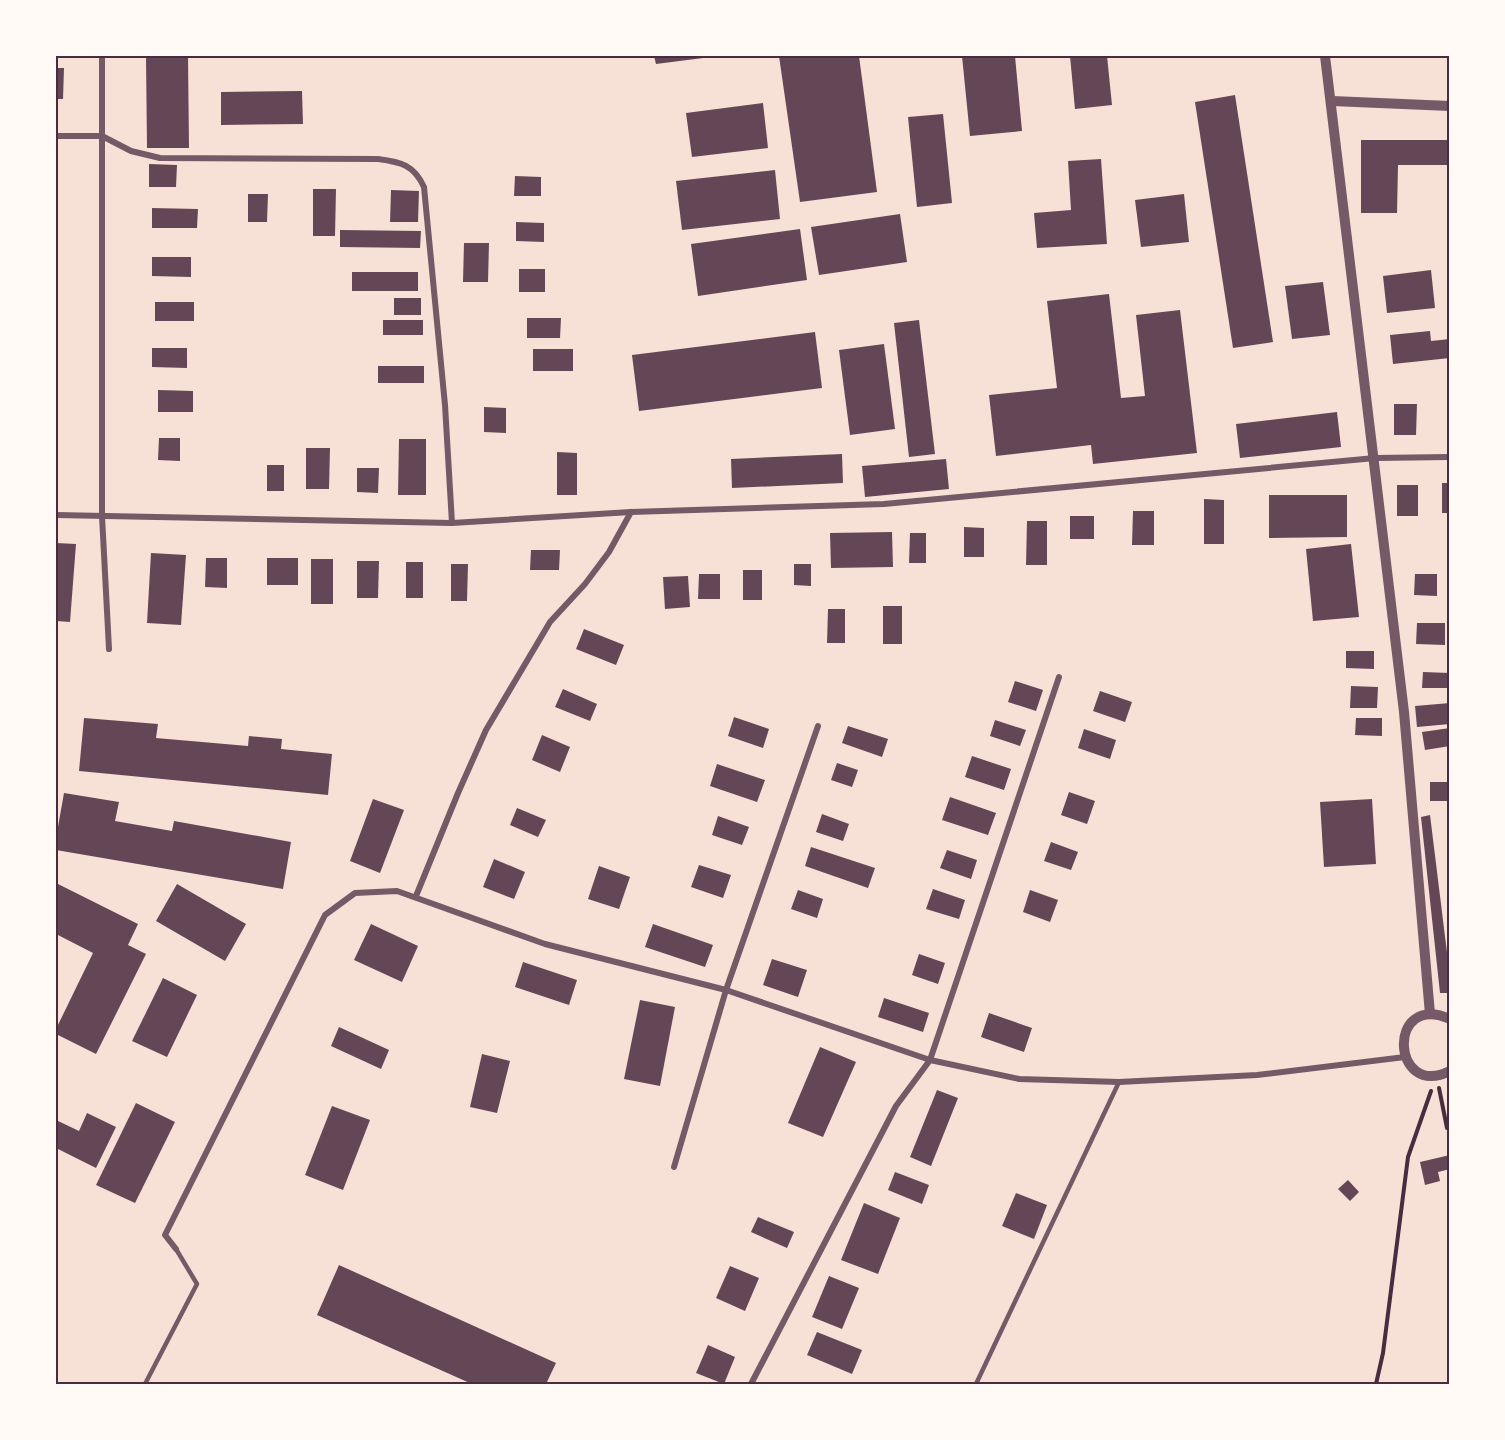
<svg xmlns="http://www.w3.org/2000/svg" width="1505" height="1440" font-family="Ubuntu,sans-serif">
  <rect width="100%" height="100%" fill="#f7e1d7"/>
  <!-- building -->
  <g fill="#644757">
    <polygon points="146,56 188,56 189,148 147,148"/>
    <polygon points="654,56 711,56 711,57 656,64"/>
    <polygon points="779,56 859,56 877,192 800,202"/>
    <polygon points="962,56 1015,56 1022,131 970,136"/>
    <polygon points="1070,56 1107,56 1112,105 1075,109"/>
    <polygon points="56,68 64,68 63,99 56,99"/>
    <polygon points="302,91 303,124 221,125 221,92"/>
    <polygon points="1235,95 1273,342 1233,348 1195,102"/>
    <polygon points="763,103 768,148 692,157 686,113"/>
    <polygon points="943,114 952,203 917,207 908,117"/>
    <polygon points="1361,140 1450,140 1450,165 1398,165 1397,213 1361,213"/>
    <polygon points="1101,159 1107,244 1037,248 1034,213 1071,210 1068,161"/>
    <polygon points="149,164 177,165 176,187 149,187"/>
    <polygon points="775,170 780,219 682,230 676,181"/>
    <polygon points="515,176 541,177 541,196 514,196"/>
    <polygon points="313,189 336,189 335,236 313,236"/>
    <polygon points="391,190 419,191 418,222 390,222"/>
    <polygon points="248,194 268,194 267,222 248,222"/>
    <polygon points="1184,194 1189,242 1141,247 1135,200"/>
    <polygon points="152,208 198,209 197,228 152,228"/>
    <polygon points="900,214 907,262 819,275 811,227"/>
    <polygon points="516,222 544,223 544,242 516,241"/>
    <polygon points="800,229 807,280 698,296 691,244"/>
    <polygon points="340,230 421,231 420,248 340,247"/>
    <polygon points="464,243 489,243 488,282 463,282"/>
    <polygon points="152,257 191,257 191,277 152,276"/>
    <rect x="519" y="269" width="26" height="23"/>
    <polygon points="1431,270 1435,308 1387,313 1383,276"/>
    <rect x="352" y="272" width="66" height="19"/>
    <polygon points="1323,282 1330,335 1292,339 1285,286"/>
    <polygon points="1109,294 1121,398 1145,396 1136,315 1180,310 1197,453 1093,464 1091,445 996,456 989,395 1057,388 1047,301"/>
    <rect x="394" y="298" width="27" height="17"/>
    <rect x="155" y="302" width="39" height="19"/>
    <polygon points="527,318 561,318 560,338 527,338"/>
    <rect x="383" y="320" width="40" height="15"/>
    <polygon points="919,320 935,454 909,457 894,323"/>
    <polygon points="1430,331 1431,341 1450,339 1450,358 1393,364 1390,335"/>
    <polygon points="815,332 822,388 639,411 632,355"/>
    <polygon points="884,344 895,429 850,435 839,350"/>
    <polygon points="152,348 187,348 187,368 152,367"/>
    <rect x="533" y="349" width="40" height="22"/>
    <rect x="378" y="366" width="46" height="17"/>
    <polygon points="158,390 193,391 193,412 158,412"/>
    <polygon points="1394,404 1417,404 1416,435 1394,435"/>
    <polygon points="484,407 506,408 506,433 484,432"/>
    <polygon points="1337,412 1341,447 1240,458 1236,424"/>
    <polygon points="159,438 180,438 180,461 158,460"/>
    <polygon points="399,439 426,439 426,495 398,495"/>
    <polygon points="306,448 330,448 329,489 306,489"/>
    <polygon points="557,452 577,453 577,495 557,495"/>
    <polygon points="842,454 843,483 732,488 731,459"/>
    <polygon points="946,459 949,489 865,497 862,466"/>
    <rect x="267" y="465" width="17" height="26"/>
    <polygon points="357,468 379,468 378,493 357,492"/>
    <rect x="1442" y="483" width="8" height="30"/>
    <rect x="1397" y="485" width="21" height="31"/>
    <polygon points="1269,495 1347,495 1347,537 1269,538"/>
    <polygon points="1204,499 1224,500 1224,544 1204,544"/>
    <polygon points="1133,511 1154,511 1154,545 1132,545"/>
    <rect x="1070" y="516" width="24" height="23"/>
    <polygon points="1027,521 1047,521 1047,565 1026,565"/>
    <polygon points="964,527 984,528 984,557 964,557"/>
    <polygon points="892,532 893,567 831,568 830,533"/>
    <polygon points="910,533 926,533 926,563 909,563"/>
    <polygon points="56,543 76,544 70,622 56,621"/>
    <polygon points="1351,544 1359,617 1313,621 1306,549"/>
    <polygon points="531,550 560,550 559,570 530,570"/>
    <polygon points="151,553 186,555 181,625 147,623"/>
    <polygon points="206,558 227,558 227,588 205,587"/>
    <rect x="267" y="558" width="31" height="27"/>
    <rect x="311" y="559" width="22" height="45"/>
    <polygon points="357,561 379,561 378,598 357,598"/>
    <rect x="406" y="562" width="17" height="36"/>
    <polygon points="451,564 468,564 467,601 451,601"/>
    <polygon points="794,564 811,564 811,586 794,585"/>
    <rect x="743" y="570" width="19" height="30"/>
    <polygon points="699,574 720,574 720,599 698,599"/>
    <polygon points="1415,574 1437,574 1437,596 1414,595"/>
    <polygon points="688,576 690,607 665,609 663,577"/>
    <rect x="883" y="606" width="19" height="38"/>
    <polygon points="828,609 845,609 845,643 827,643"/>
    <polygon points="1417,623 1445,623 1445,645 1416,644"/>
    <polygon points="584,629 624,645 616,665 576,649"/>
    <polygon points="1346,651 1374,651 1374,669 1346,668"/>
    <polygon points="1423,672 1450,673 1450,688 1422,688"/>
    <polygon points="1015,681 1043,690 1036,711 1008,702"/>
    <polygon points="1351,686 1378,687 1377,708 1350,708"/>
    <polygon points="563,689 597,704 590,721 555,707"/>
    <polygon points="1100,691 1132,702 1125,722 1093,711"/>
    <polygon points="1450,703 1450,724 1417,727 1415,706"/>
    <polygon points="734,717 769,729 763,748 728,736"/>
    <polygon points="84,718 158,724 156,738 248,746 249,736 282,739 281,749 332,754 328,795 79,771"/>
    <polygon points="1356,718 1382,718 1382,736 1355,735"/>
    <polygon points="995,720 1026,730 1020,746 990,736"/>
    <polygon points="848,726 888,739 882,757 842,743"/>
    <polygon points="1450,728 1450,746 1425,750 1422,732"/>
    <polygon points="1084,729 1116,740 1110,759 1078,748"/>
    <polygon points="542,735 570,747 560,772 532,760"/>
    <polygon points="972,756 1011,769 1004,790 965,777"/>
    <polygon points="837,763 858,770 852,787 831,780"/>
    <polygon points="717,764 765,780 757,802 710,786"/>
    <rect x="1430" y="782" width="20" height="19"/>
    <polygon points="1069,792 1095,801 1087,824 1061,815"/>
    <polygon points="64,793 119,802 115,821 172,831 174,821 291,842 283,889 56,850 56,838"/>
    <polygon points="950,797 996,813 988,835 942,820"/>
    <polygon points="373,799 404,810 380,873 350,861"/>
    <polygon points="1372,799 1376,864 1324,867 1320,802"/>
    <polygon points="517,808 546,820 538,837 510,825"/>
    <polygon points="822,814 849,824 843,841 816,832"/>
    <polygon points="1430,815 1450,977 1450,993 1440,993 1421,817"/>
    <polygon points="718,816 749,827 742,845 712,835"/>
    <polygon points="1051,842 1078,852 1071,870 1044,861"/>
    <polygon points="811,847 875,868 868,888 805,866"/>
    <polygon points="947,850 977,860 971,879 940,868"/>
    <polygon points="494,859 525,872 514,899 483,887"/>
    <polygon points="699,865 731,875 723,898 691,887"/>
    <polygon points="599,866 630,877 619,909 588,899"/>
    <polygon points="56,883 138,924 128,945 146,954 96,1054 56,1034 56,1029 93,953 56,934"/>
    <polygon points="177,884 246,924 225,961 156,921"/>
    <polygon points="933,889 965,900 959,919 926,909"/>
    <polygon points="798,890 823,899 817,918 791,909"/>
    <polygon points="1030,890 1058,900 1050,922 1023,912"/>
    <polygon points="371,924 418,946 402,982 354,960"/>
    <polygon points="653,924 713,945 705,967 645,947"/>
    <polygon points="919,954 945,963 938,984 912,975"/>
    <polygon points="772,959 807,970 798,997 763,985"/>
    <polygon points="523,962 577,980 569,1005 515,987"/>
    <polygon points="163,978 197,995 167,1057 132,1041"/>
    <polygon points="884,998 929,1013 923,1032 878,1017"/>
    <polygon points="640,1000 675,1007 660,1086 624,1079"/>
    <polygon points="989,1013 1032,1028 1024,1052 981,1037"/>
    <polygon points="339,1027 389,1050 381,1069 331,1046"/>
    <polygon points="820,1047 856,1062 823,1137 788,1123"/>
    <polygon points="482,1054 510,1061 497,1113 470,1107"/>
    <polygon points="937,1090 958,1098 931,1166 910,1157"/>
    <polygon points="136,1103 175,1122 135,1203 96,1185"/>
    <polygon points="332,1106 370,1120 343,1190 305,1175"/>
    <polygon points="87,1113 116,1127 96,1168 56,1148 56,1120 79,1131"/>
    <polygon points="1450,1155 1450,1169 1438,1172 1440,1181 1425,1185 1420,1162"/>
    <polygon points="895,1172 929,1185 922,1204 888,1190"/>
    <polygon points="1348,1180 1359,1192 1350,1201 1338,1189"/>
    <polygon points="1016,1193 1047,1205 1034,1239 1002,1226"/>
    <polygon points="864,1203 900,1218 878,1274 841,1260"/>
    <polygon points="758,1217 794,1232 787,1248 751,1232"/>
    <polygon points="339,1265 556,1363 546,1384 472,1384 317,1315"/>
    <polygon points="730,1266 759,1278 745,1311 716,1298"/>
    <polygon points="829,1276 859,1288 842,1329 812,1317"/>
    <polygon points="817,1332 862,1350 852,1374 807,1355"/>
    <polygon points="708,1345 735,1357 724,1384 696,1373"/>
  </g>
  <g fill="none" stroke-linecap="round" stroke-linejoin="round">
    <!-- path -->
    <g stroke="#4a2c40" stroke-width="4">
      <polyline points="1439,1088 1447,1128 1450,1128"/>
      <polyline points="1376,1384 1383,1353 1408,1157 1431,1091"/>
    </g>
    <!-- service -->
    <g stroke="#755966" stroke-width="4.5">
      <polyline points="145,1384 197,1284 176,1249"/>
      <polyline points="976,1384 1119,1082"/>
    </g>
    <!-- minor -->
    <g stroke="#755966" stroke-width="6">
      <polyline points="102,56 102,516 109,649"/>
      <path d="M56 136H102L131 151 160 158 378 159C401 162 414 165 424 187L445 405 452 523"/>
      <polyline points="56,515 452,523 631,512 884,504 1375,458 1450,457"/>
      <polyline points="416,896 458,793 486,730 550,622 585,584 609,552 631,512"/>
      <polyline points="674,1167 726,990 930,1060 1019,1079 1119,1082 1257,1075 1405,1057"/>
      <polyline points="176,1249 165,1235 325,915 355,893 397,891 545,944 726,990 818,726"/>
      <polyline points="751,1384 896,1106 930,1060 1059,677"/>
    </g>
    <!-- tertiary -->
    <g stroke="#755966" stroke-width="10">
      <polyline points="1325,56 1404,712 1430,1014"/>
      <polyline points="1332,101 1450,106"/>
      <path d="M1450 1019C1386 991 1391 1100 1450 1071"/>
    </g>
  </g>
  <!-- border -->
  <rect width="1505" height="1440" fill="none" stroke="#fffaf5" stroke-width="114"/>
  <rect x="57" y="57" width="1391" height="1326" fill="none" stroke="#4a2c40" stroke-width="2"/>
</svg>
